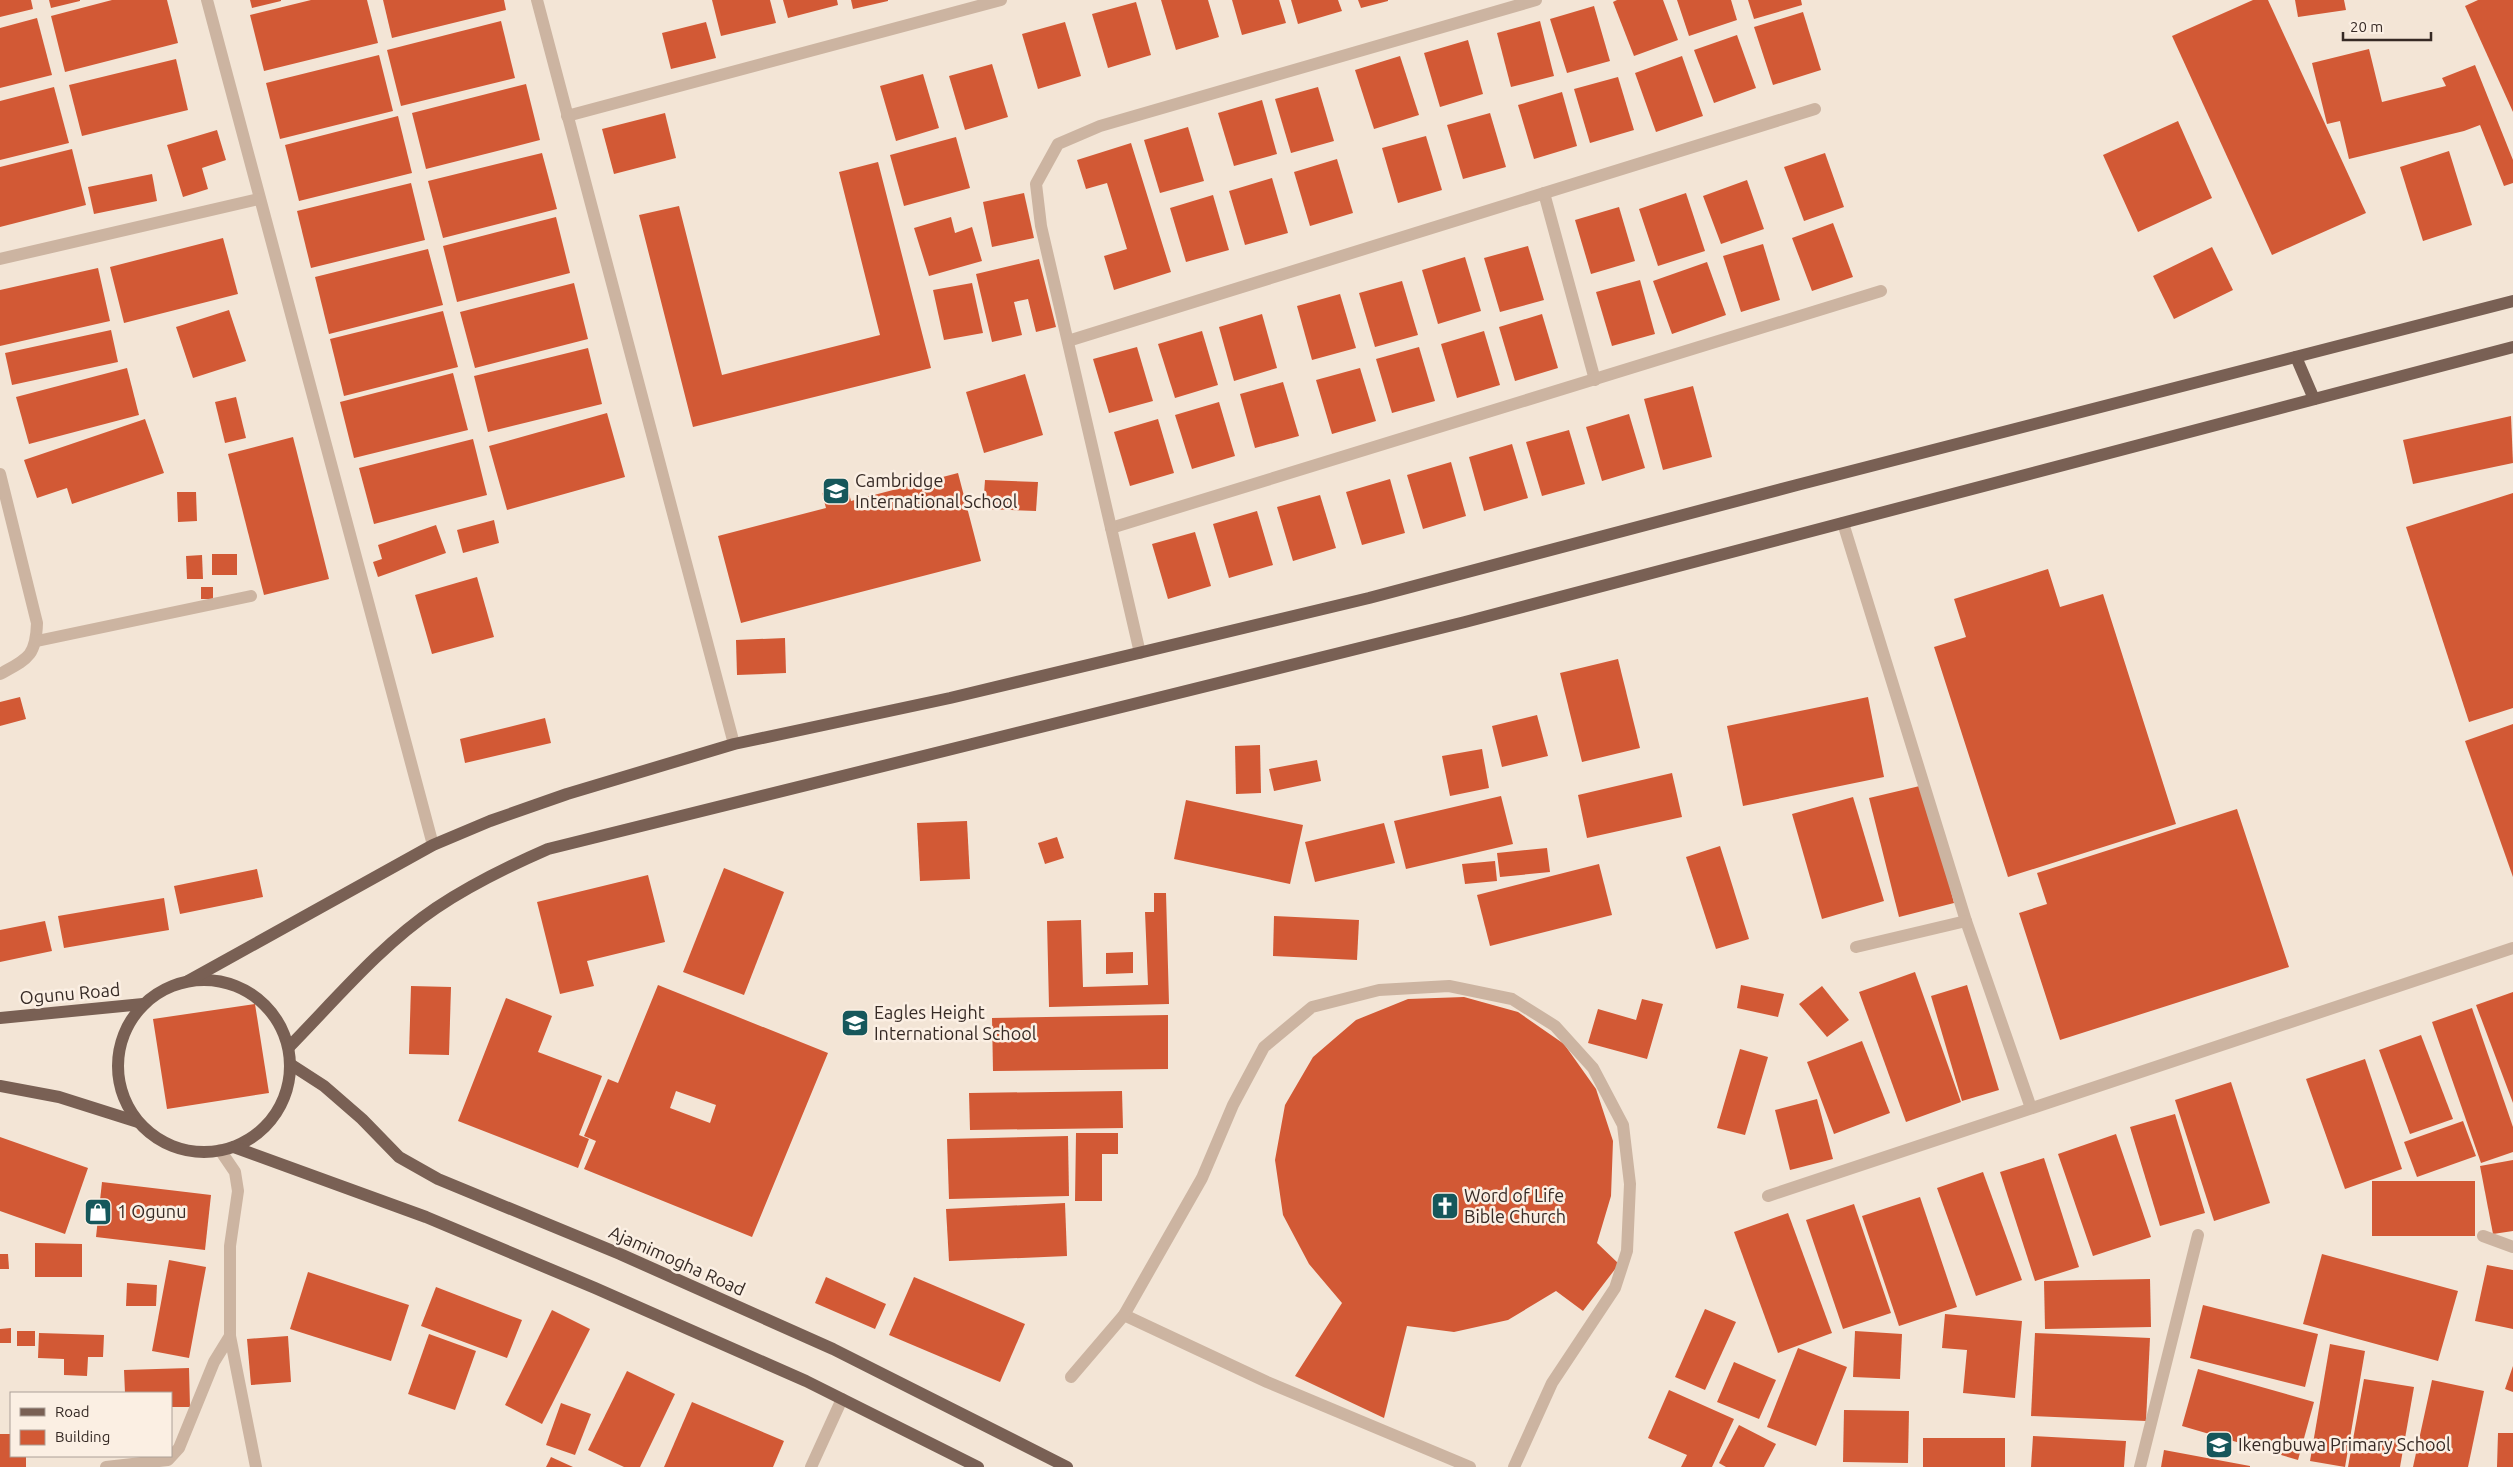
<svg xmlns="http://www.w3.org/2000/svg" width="2513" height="1467" font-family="Ubuntu,sans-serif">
  <rect width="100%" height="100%" fill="#f3e5d6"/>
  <!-- building -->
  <g fill="#d25935" fill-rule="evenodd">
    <polygon points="0,0 31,0 33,9 0,17"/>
    <polygon points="49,0 80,0 80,1 51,8"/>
    <polygon points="112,0 167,0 178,43 65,72 51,16"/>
    <polygon points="250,0 281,0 281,1 252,8"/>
    <polygon points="311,0 367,0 378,43 264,71 250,15"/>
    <polygon points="383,0 504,0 506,10 392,38"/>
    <polygon points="712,0 770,0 776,23 721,36"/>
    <polygon points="783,0 837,0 838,5 788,18"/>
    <polygon points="851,0 888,0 888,1 853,9"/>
    <polygon points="1161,0 1208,0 1219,37 1176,50"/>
    <polygon points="1232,0 1279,0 1286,23 1242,35"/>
    <polygon points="1291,0 1338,0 1342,11 1298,24"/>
    <polygon points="1358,0 1388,0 1388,1 1361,8"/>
    <polygon points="1617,0 1663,0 1678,40 1634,56 1613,2"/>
    <polygon points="1677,0 1731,0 1737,20 1689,36"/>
    <polygon points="1748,0 1801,0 1802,5 1754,19"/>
    <polygon points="2253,0 2268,0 2366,213 2272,255 2172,36"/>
    <polygon points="2295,0 2344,0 2346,10 2298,17"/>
    <polygon points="2478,0 2513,0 2513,112 2465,6"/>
    <polygon points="1136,2 1151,55 1108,68 1092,14"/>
    <polygon points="1594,6 1610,61 1567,73 1550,19"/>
    <polygon points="1803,12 1821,70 1773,85 1754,27"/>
    <polygon points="37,18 52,75 0,88 0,28"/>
    <polygon points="501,21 515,78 401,106 387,50"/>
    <polygon points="1540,21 1554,76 1511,87 1497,33"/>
    <polygon points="706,22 716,58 671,69 662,33"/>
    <polygon points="1065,22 1081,76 1038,89 1022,34"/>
    <polygon points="1737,35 1756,88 1714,103 1694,50"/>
    <polygon points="1468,40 1483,94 1440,107 1424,53"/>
    <polygon points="2369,49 2382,102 2446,86 2442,78 2475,65 2513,160 2513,183 2504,186 2480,125 2464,131 2349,159 2340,121 2327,124 2312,63"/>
    <polygon points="379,55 393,111 280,139 266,83"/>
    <polygon points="1400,56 1419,115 1374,129 1355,70"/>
    <polygon points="1682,56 1703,116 1656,132 1635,73"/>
    <polygon points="176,59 188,110 82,136 69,85"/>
    <polygon points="992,64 1008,117 965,130 949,76"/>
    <polygon points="923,74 939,128 896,141 880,86"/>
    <polygon points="1618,77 1634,130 1590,143 1574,89"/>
    <polygon points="526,84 540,140 426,169 412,113"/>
    <polygon points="54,87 69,143 0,160 0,101"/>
    <polygon points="1318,87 1334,141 1291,153 1275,99"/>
    <polygon points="1562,92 1577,146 1534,159 1518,105"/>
    <polygon points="1262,100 1277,154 1234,166 1218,113"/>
    <polygon points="665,113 676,158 614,174 602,129"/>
    <polygon points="1490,113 1506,167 1463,179 1447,125"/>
    <polygon points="398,116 412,173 299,201 285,145"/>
    <polygon points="2178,121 2212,198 2138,232 2103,155"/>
    <polygon points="1188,127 1204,181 1160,193 1144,140"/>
    <polygon points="217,130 226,160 202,168 208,189 183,197 167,145"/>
    <polygon points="1426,136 1442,190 1398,203 1382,148"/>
    <polygon points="956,137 970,188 904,206 890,155"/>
    <polygon points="1131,143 1171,272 1114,290 1104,256 1127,249 1107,183 1086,189 1077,160"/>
    <polygon points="72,149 86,205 0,227 0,167"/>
    <polygon points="2449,151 2472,225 2423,241 2400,167"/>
    <polygon points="542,153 557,209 443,238 428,181"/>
    <polygon points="1825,153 1844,207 1804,221 1784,167"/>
    <polygon points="1337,159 1353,213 1310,226 1294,172"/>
    <polygon points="878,162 931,368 693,427 639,215 679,206 722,375 880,335 839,172"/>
    <polygon points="152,174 157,201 94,214 88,187"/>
    <polygon points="1272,178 1288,233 1245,245 1229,191"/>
    <polygon points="1747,180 1764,229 1721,244 1703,196"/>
    <polygon points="411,183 425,240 311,268 297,211"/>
    <polygon points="1024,193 1034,238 992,247 983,202"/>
    <polygon points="1686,193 1705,251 1658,266 1639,209"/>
    <polygon points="1213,195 1229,250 1186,262 1170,208"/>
    <polygon points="1619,207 1635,261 1591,274 1575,220"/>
    <polygon points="556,217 570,273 457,302 443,246"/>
    <polygon points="951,217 955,233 972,227 982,261 929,276 914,228"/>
    <polygon points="1833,223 1853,277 1812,291 1792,238"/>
    <polygon points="223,238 238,294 124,323 110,267"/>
    <polygon points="1763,244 1780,300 1741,312 1723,256"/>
    <polygon points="1528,246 1544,300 1500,312 1484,258"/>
    <polygon points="2212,247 2233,290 2174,319 2153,276"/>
    <polygon points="428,249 443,305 329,334 315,277"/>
    <polygon points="1465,257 1481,311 1438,324 1422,270"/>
    <polygon points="1039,259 1056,327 1036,332 1028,299 1014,302 1022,335 992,342 976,274"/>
    <polygon points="1707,262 1726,315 1672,334 1653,281"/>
    <polygon points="98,268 110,321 0,346 0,290"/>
    <polygon points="1640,280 1655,334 1612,346 1596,292"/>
    <polygon points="1402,281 1418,335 1375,347 1359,293"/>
    <polygon points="574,283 588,339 475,368 460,312"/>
    <polygon points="972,283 983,333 944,340 933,290"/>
    <polygon points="1340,294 1356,348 1312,360 1297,306"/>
    <polygon points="229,310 246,361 193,378 176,327"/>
    <polygon points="443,311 458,367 344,396 330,339"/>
    <polygon points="1262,314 1277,368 1234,381 1219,327"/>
    <polygon points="1542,314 1558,368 1515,381 1499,327"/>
    <polygon points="111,330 118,362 12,385 5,353"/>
    <polygon points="1202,331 1218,385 1175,398 1158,344"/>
    <polygon points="1484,331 1500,385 1457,398 1441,344"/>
    <polygon points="1137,347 1153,401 1109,413 1093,359"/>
    <polygon points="1419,347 1435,401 1392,413 1376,359"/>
    <polygon points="588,348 602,404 488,432 474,376"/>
    <polygon points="127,368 139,415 29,444 16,397"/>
    <polygon points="1360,368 1376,421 1332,434 1316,380"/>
    <polygon points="453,373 468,430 354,458 340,402"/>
    <polygon points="1025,374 1043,435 984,453 966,392"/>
    <polygon points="1283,382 1299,436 1255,448 1240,394"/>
    <polygon points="1693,386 1712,457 1663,470 1644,399"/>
    <polygon points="236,397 246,438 225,443 215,402"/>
    <polygon points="1219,402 1235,456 1192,469 1175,415"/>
    <polygon points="607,413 625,477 507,510 489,446"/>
    <polygon points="1629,414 1645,468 1602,481 1586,427"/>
    <polygon points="2511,416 2513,463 2413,484 2403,440"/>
    <polygon points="145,419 164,473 72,504 67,488 37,498 24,460"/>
    <polygon points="1158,419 1174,473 1130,486 1114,432"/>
    <polygon points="1569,430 1585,484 1542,496 1526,442"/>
    <polygon points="293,437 329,579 264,595 228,454"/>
    <polygon points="473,439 487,495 374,524 359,468"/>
    <polygon points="1512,444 1528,498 1484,511 1469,457"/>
    <polygon points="1451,462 1466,516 1423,529 1407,475"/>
    <polygon points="958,473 981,561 741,623 718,536 826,508 822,493 847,486 851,501"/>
    <polygon points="1390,479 1405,533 1362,545 1346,492"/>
    <polygon points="985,480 1038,482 1036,511 983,509"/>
    <polygon points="177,492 196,492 197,521 178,522"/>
    <polygon points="2513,493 2513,708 2469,722 2406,527"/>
    <polygon points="1320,495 1336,548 1293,561 1277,507"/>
    <polygon points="1257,511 1273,565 1229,578 1213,524"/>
    <polygon points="494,520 499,543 463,553 457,530"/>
    <polygon points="436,525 446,553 378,577 373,562 382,559 378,545"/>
    <polygon points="1195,532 1211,586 1168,599 1152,544"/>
    <rect x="212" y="554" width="25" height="21"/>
    <polygon points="202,555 203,579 187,579 186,556"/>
    <polygon points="2048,569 2060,607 2103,594 2176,824 2008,877 1934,647 1966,637 1954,599"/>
    <polygon points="477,577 494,637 432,654 415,595"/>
    <rect x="201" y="587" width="12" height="12"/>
    <polygon points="785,638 786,673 737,675 736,640"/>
    <polygon points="1618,659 1640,748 1582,762 1560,673"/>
    <polygon points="20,697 26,719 0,726 0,702"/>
    <polygon points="1868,697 1884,777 1743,806 1727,726"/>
    <polygon points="1537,715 1548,756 1502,767 1492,726"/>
    <polygon points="545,718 551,743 465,763 460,739"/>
    <polygon points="2513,724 2513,877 2465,741"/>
    <polygon points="1260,745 1261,793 1236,794 1235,746"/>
    <polygon points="1482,749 1489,788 1450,796 1442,756"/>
    <polygon points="1317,760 1321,781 1274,791 1269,769"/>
    <polygon points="1672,773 1682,817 1587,838 1578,795"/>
    <polygon points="1924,785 1954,903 1899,917 1869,798"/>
    <polygon points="1501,796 1513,844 1406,869 1394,821"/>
    <polygon points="1853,797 1884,901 1822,919 1792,814"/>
    <polygon points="1186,800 1303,825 1290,884 1174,859"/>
    <polygon points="2237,809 2289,967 2060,1040 2019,913 2047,904 2037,873"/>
    <polygon points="967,821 970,879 920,881 917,823"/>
    <polygon points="1384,823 1395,863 1315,882 1305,842"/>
    <polygon points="1057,837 1064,858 1045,864 1038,843"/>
    <polygon points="1720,846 1749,939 1716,949 1686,857"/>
    <polygon points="1547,848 1550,872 1500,877 1497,853"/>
    <polygon points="1495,861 1497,881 1465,884 1462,864"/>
    <polygon points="1599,864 1612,915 1490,946 1477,895"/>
    <polygon points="724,868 784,892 744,995 683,972"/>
    <polygon points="257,869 263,897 180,914 174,886"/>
    <polygon points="648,875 665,942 587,961 594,986 560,994 537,902"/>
    <polygon points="1154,893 1166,893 1169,1004 1049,1007 1047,921 1081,920 1083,987 1148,985 1145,912 1154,912"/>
    <polygon points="164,898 169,930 64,948 58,916"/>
    <polygon points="1274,916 1359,920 1357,960 1273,956"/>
    <polygon points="45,921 52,951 0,962 0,930"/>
    <polygon points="1133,952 1133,973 1106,974 1106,953"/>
    <polygon points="1915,972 1961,1102 1906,1122 1859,992"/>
    <path d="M658 985 828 1053 752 1237 584 1169 596 1141 584 1136 608 1079 618 1083ZM676 1091 716 1105 710 1123 670 1108Z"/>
    <polygon points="1741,985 1784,994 1778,1017 1737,1008"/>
    <polygon points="1967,985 1999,1090 1962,1101 1931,996"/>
    <polygon points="411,986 451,987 449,1055 409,1054"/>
    <polygon points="1822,986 1849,1020 1827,1037 1799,1004"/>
    <polygon points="2513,992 2513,1103 2476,1005"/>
    <polygon points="1464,997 1518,1012 1564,1044 1596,1089 1613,1141 1611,1196 1597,1243 1619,1264 1583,1311 1556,1291 1508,1320 1454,1332 1407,1326 1384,1418 1295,1376 1342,1303 1309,1264 1283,1215 1275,1160 1285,1105 1313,1057 1356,1020 1408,999"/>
    <polygon points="506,998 552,1016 538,1052 602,1076 579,1135 589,1139 578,1168 458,1121"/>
    <polygon points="1642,999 1663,1004 1647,1059 1588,1043 1598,1009 1636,1020"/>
    <polygon points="255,1004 269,1093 167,1109 153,1019"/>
    <polygon points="2472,1008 2513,1127 2513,1152 2481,1163 2432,1022"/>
    <polygon points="1168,1015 1168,1069 993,1071 992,1018"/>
    <polygon points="2421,1035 2453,1119 2410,1134 2379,1050"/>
    <polygon points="1862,1041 1890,1113 1834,1134 1807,1062"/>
    <polygon points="1740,1049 1768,1057 1745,1135 1717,1128"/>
    <polygon points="2365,1059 2402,1169 2345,1189 2306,1079"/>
    <polygon points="2231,1082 2270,1203 2214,1221 2175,1100"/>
    <polygon points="1122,1091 1123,1128 970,1130 969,1093"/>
    <polygon points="1817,1099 1833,1159 1790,1170 1775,1110"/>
    <polygon points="2175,1114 2205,1213 2160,1226 2130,1127"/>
    <polygon points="2463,1121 2476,1156 2417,1177 2404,1142"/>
    <polygon points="1076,1133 1118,1133 1118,1154 1102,1154 1102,1201 1075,1201"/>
    <polygon points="2116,1134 2151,1237 2093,1256 2058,1154"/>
    <polygon points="1068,1136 1069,1196 949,1199 947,1139"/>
    <polygon points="0,1137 88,1168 65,1234 0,1211"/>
    <polygon points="2044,1158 2079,1267 2035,1281 2000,1172"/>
    <polygon points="2513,1160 2513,1231 2493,1234 2480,1166"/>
    <polygon points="1983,1172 2022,1280 1976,1296 1937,1188"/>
    <rect x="2372" y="1181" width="103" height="55"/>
    <polygon points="102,1182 211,1195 205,1250 96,1237"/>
    <polygon points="1920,1197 1957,1307 1899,1326 1862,1216"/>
    <polygon points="1065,1203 1067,1256 949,1261 946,1209"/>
    <polygon points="1854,1204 1891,1313 1843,1329 1806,1220"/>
    <polygon points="1788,1213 1832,1333 1778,1353 1734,1232"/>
    <polygon points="35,1243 82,1244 82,1277 35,1277"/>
    <polygon points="0,1254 8,1254 9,1269 0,1269"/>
    <polygon points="2322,1254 2458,1291 2438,1361 2303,1324"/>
    <polygon points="169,1260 206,1267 189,1358 152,1351"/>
    <polygon points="2487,1265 2513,1270 2513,1329 2475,1321"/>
    <polygon points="308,1272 409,1305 391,1361 290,1329"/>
    <polygon points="826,1277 886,1304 875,1329 815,1303"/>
    <polygon points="914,1277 1025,1324 1000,1382 889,1335"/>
    <polygon points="2150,1279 2151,1327 2045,1329 2044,1281"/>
    <polygon points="127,1283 157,1285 156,1306 126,1306"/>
    <polygon points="436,1287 522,1320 507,1358 421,1326"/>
    <polygon points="2203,1305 2318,1334 2305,1387 2190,1358"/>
    <polygon points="1705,1309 1736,1322 1705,1390 1675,1377"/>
    <polygon points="552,1310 590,1329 542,1424 505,1405"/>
    <polygon points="1945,1314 2022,1321 2015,1398 1963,1393 1967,1350 1942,1348"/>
    <polygon points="11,1328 11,1343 0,1343 0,1329"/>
    <rect x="17" y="1331" width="18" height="15"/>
    <polygon points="1855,1331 1902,1334 1900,1379 1853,1377"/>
    <polygon points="39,1333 104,1335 103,1357 88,1357 87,1376 64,1375 64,1359 38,1358"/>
    <polygon points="2035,1333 2150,1338 2146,1421 2031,1416"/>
    <polygon points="429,1334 476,1351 455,1410 408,1394"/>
    <polygon points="288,1336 291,1382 251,1385 247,1339"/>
    <polygon points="2330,1344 2365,1351 2345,1467 2310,1461"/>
    <polygon points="1798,1348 1847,1367 1816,1446 1767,1427"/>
    <polygon points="1734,1362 1776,1380 1759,1419 1717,1402"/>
    <polygon points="2513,1366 2513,1392 2505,1389"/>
    <polygon points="189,1368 190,1407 171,1407 171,1393 125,1393 124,1370"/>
    <polygon points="2198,1369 2314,1402 2298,1460 2182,1426"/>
    <polygon points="627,1371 675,1394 640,1467 624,1467 588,1450"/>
    <polygon points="2364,1379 2414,1387 2400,1467 2348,1467"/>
    <polygon points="2432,1380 2484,1391 2468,1467 2413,1467"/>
    <polygon points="1669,1390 1734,1419 1712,1467 1681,1467 1687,1455 1648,1438"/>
    <polygon points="692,1402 784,1441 773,1467 664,1467"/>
    <polygon points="561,1403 591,1414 575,1455 546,1445"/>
    <polygon points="1844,1410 1909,1411 1908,1463 1843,1462"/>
    <polygon points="1739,1425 1776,1444 1764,1467 1726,1467 1719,1463"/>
    <polygon points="2498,1433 2513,1433 2513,1467 2497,1467"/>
    <polygon points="0,1434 11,1434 11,1456 26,1456 26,1467 0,1467"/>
    <polygon points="2033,1436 2126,1441 2124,1467 2031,1467"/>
    <rect x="1923" y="1438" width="82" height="29"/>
    <polygon points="2164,1450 2250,1466 2250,1467 2161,1467"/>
    <polygon points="551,1457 573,1467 546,1467"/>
  </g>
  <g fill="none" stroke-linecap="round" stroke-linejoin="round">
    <!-- minor -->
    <g stroke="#ccb4a1" stroke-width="12">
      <polyline points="207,0 433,845"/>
      <polyline points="537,0 734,744"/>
      <polyline points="567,116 1001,0"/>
      <polyline points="1544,193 1595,380"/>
      <polyline points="0,259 259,199"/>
      <polyline points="1068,341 1815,109"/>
      <path d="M0 474 37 623C36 657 27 659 0 674"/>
      <polyline points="1843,523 1966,921 2031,1108"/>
      <polyline points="1111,528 1881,291"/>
      <polyline points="37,641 251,596"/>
      <polyline points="1140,653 1041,226 1036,184 1058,144 1100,126 1536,0"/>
      <polyline points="1856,947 1966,921"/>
      <polyline points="220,1150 235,1172 238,1191 230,1246 230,1336 256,1467"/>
      <polyline points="1768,1196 2513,948"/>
      <polyline points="2483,1236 2513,1247"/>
      <polyline points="1124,1315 1267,1382 1470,1467"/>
      <polyline points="1071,1377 1124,1315 1202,1178 1233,1105 1264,1047 1312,1007 1379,990 1449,986 1512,999 1555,1026 1593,1068 1623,1125 1630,1184 1627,1251 1615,1288 1552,1383 1514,1467"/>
      <polyline points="106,1467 168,1460 179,1448 214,1362 230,1336"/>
      <polyline points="811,1467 842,1399"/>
      <polyline points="2140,1467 2198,1235"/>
    </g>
    <!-- major -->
    <g stroke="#796054" stroke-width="12">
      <polyline points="2296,357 2314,399"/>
      <circle cx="204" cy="1066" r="86"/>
      <polyline points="188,981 433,845 490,821 567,794 734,744 950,698 1369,598 1797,485 2513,301"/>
      <polyline points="0,1018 143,1004"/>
      <path d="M289 1047C336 999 381 945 436 908 472 884 509 866 548 849L1465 622 2513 347"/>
      <polyline points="290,1064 324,1086 362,1119 399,1157 438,1179 620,1254 833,1349 1067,1467"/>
      <polyline points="0,1086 59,1097 138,1122"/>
      <polyline points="234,1147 426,1217 595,1288 806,1381 978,1467"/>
    </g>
  </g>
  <!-- icons -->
  <defs>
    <g id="school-square" transform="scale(1.4375)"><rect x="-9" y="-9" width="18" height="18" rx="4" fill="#16575b" stroke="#fbefe3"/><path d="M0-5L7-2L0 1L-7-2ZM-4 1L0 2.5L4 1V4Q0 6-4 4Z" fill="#fff"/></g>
    <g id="church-square" transform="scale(1.4375)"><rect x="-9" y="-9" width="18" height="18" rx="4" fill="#16575b" stroke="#fbefe3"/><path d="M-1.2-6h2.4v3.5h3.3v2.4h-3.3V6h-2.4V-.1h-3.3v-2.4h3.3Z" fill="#fff"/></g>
    <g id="shop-square" transform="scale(1.4375)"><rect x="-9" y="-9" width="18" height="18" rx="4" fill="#16575b" stroke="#fbefe3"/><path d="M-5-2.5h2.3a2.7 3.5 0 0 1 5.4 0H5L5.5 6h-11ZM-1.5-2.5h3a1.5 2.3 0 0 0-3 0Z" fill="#fff"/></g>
  </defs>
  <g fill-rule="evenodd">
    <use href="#school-square" x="836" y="491"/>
    <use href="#school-square" x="855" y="1023"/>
    <use href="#church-square" x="1445" y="1206"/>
    <use href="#shop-square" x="98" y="1212"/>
    <use href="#school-square" x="2219" y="1445"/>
  </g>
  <g text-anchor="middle" stroke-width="5" stroke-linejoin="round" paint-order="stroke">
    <!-- poi labels -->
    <g font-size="18" fill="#362a25" stroke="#fbefe3" text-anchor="start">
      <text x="855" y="487">Cambridge<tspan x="855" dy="21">International School</tspan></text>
      <text x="874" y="1019">Eagles Height<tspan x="874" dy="21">International School</tspan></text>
      <text x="1464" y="1202">Word of Life<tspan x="1464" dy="21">Bible Church</tspan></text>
      <text x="117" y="1218">1 Ogunu</text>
      <text x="2238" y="1451">Ikengbuwa Primary School</text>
    </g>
    <!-- street labels -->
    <g font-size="18" fill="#362a25" stroke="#fbefe3">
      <text transform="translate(70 994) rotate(-5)" y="6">Ogunu Road</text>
      <text transform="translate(677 1261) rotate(24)" y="6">Ajamimogha Road</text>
    </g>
  </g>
  <!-- legend -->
  <rect x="10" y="1392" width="162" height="65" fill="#fbefe3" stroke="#aca097"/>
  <rect x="20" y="1408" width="25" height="8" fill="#796054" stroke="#aca097"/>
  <text x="55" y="1417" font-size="15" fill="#362a25">Road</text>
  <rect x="20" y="1430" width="25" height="15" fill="#d25935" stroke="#aca097"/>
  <text x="55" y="1442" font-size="15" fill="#362a25">Building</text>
  <!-- scale -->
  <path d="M2343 32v8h88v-8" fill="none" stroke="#362a25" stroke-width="2.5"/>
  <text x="2350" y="32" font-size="15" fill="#362a25" stroke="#fbefe3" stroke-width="4" paint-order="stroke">20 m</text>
</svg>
